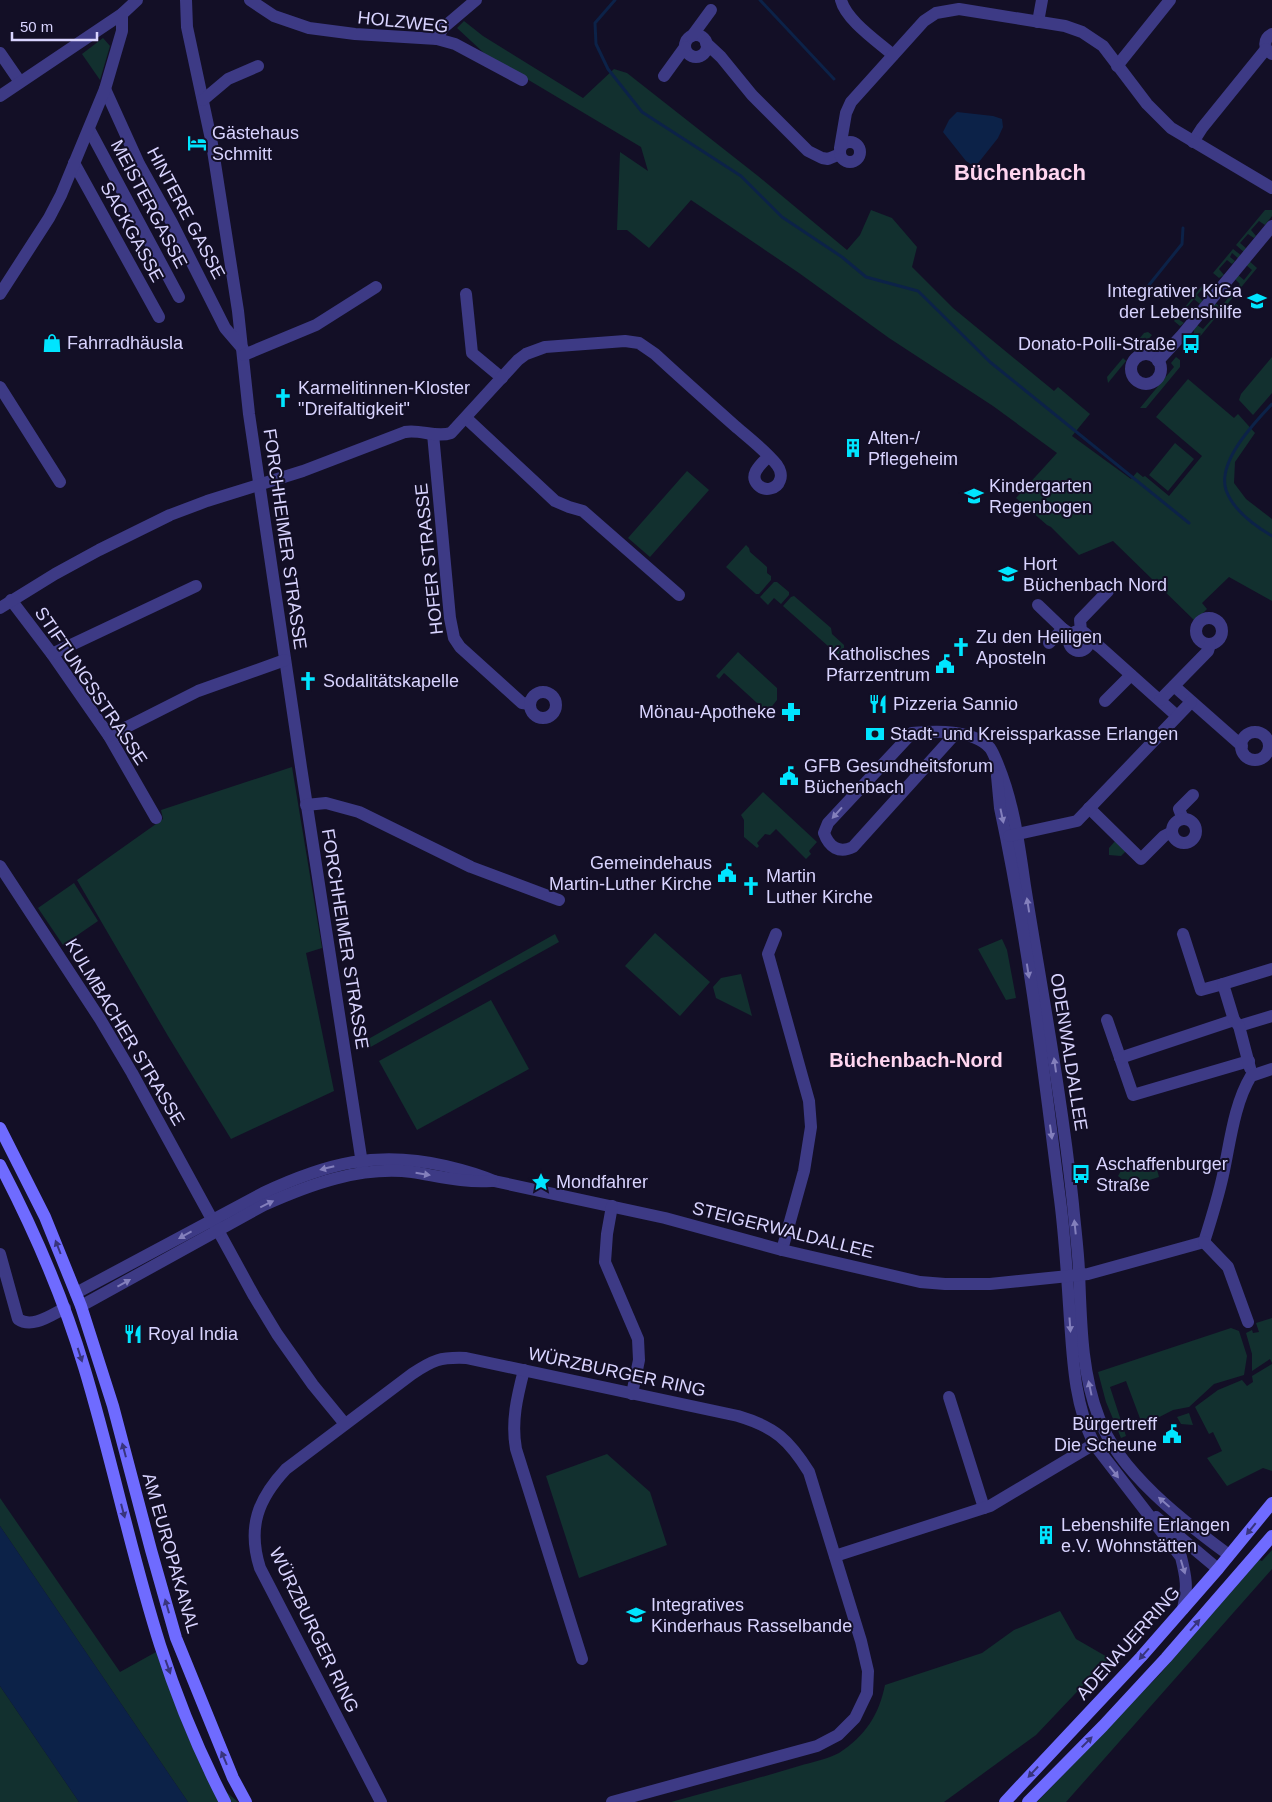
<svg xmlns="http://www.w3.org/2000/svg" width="1272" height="1802" font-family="Helvetica,sans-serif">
  <rect width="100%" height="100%" fill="#130f26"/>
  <!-- green -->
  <g fill="#12302f">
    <polygon points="464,21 483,36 583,98 614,69 627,73 758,176 847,250 860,235 871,210 892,218 917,247 912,267 953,308 1054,391 1058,387 1090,414 1072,436 1131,479 1137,472 1143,477 1145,476 1169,496 1202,456 1156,417 1188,379 1234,418 1238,414 1255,433 1235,462 1234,483 1246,499 1272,519 1272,601 1229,577 1202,603 1207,609 1195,621 1113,541 1079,555 1051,527 1047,525 1016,498 1057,453 993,406 889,338 799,273 691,200 649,248 627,230 617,230 620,152 648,171 641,147 485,54 457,28"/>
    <polygon points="103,38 110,46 100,80 82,54"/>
    <polygon points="1265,210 1272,210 1272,216 1265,225 1259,221 1251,230 1256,236 1254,238 1248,234 1240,243 1247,249 1245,253 1236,245"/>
    <polygon points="1233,249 1242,256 1239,259 1232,253 1230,257 1235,261 1232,264 1227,260 1219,269 1224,275 1219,278 1213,273"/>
    <polygon points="1248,260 1257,268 1220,313 1212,306 1215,303 1221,307 1229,297 1224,292 1227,289 1232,293 1240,284 1235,279 1238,275 1244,280 1252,270 1245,264"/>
    <polygon points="1205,282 1212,290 1211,291 1205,286 1197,295 1203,301 1200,304 1194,299 1186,308 1192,313 1190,317 1183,312 1178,319 1184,323 1180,326 1174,321"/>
    <polygon points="1209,311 1216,317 1198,339 1194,336 1194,328 1197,325 1203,329 1211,320 1205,315"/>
    <polygon points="1148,332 1152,335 1145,343 1142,341 1134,351 1131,349 1144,333"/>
    <polygon points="1176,357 1180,360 1180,367 1146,408 1140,408 1174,367 1171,363"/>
    <polygon points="1272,357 1272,393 1253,415 1239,400 1241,394"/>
    <polygon points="1123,358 1126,361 1108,383 1107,377"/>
    <polygon points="1175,443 1194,459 1168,491 1149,475"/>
    <polygon points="687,471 709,490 650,557 628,538"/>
    <polygon points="746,545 749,548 750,552 767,567 767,573 771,576 771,580 759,594 756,594 726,567"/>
    <polygon points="774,582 777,582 789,592 789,595 781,604 774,598 768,605 760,597"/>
    <polygon points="794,596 831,628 832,634 844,645 844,648 839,654 837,654 783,606 791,597"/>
    <polygon points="738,652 777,688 777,700 768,711 766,711 724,673 719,679 716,676"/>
    <polygon points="292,767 322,948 306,953 334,1091 231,1139 168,1036 77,880 163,819 161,810"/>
    <polygon points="763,792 817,842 809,851 811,854 806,859 776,829 770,835 765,834 757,843 759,846 757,848 744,837 744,820 741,815"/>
    <polygon points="1116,840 1127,850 1121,856 1109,855 1109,848"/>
    <polygon points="74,883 98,921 63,945 38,908"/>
    <polygon points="655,933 710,982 680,1016 625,966"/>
    <polygon points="555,934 559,942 367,1049 363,1042"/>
    <polygon points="1002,939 1007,950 1016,998 1006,1000 978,949"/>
    <polygon points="741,974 752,1016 716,998 713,987 721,978"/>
    <polygon points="491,1000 529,1069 417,1130 379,1061"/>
    <polygon points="1155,1162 1159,1177 1137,1184 1135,1178 1124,1181 1118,1176 1122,1169 1127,1171"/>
    <polygon points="1272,1318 1272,1363 1270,1359 1252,1371 1252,1354 1246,1333 1252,1330 1253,1333 1259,1332 1256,1323"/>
    <polygon points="1231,1328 1239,1331 1247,1356 1244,1375 1214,1384 1189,1407 1173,1410 1136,1429 1133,1424 1141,1421 1126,1381 1110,1387 1126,1436 1121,1438 1106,1402 1098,1372"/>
    <polygon points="1272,1364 1272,1471 1263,1468 1227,1486 1207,1458 1222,1451 1213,1432 1209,1434 1195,1407 1218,1390 1242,1380 1247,1386 1253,1382 1252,1376"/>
    <polygon points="1189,1413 1193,1425 1181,1424 1177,1417"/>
    <polygon points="607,1454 650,1492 667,1545 579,1578 546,1476"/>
    <polygon points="0,1498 120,1672 156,1652 183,1725 204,1773 238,1802 188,1802 0,1526"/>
    <polygon points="1272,1550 1272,1569 1066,1802 1037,1802 1160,1674 1259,1560 1262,1561"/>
    <path d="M1060 1611 1076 1639 1109 1658 1036 1735 944 1802H671C714 1790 757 1779 799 1766 812 1762 828 1759 839 1753 865 1736 879 1715 885 1685L982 1653 1014 1630Z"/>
    <polygon points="0,1686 79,1802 0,1802"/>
  </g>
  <!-- water -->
  <g fill="#0c2248">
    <polygon points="957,112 993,116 1002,119 1003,127 998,138 975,167 966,161 943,132 949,120"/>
    <polygon points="0,1526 188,1802 79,1802 0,1686"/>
  </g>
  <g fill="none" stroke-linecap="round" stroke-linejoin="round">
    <!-- stream -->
    <g stroke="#0c2248" stroke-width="3">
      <polyline points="615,0 595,23 596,44 608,69 642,112 741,176 782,217 842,257 866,277 918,291 990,362 1189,523"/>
      <polyline points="760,0 834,79"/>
      <polyline points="1149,285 1182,244 1183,228"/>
      <path d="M1272 404C1254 423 1217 462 1226 490 1233 510 1255 526 1272 536"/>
    </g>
    <!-- minor -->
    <g stroke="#3d3a85" stroke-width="12">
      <polyline points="186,0 187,27 212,144 238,311 249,414 301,767 363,1170"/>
      <polyline points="250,0 274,16 309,28 355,34 437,39 455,44 522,80"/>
      <path d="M841 0C846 20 877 41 893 55"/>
      <polyline points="1038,22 1042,0"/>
      <path d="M1272 34C1263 39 1263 49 1272 54"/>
      <circle cx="696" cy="46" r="11"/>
      <polyline points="692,36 711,10"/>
      <polyline points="437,39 443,28 476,0"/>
      <polyline points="706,43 721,57 752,95 808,151 822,158 828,159 840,154"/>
      <polyline points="0,53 20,82"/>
      <polyline points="1117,66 1170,0"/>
      <polyline points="664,76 685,47"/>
      <polyline points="105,89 139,164 172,223 225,328 243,349"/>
      <polyline points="0,96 122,14 137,0"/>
      <polyline points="203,100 228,79 258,66"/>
      <polyline points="89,129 179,297"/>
      <circle cx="850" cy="152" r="10"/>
      <polyline points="1193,142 1202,128 1266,49"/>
      <polyline points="840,148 846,113 851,102 924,21 936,13 959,9 1065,26 1082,32 1103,46 1147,104 1171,128 1272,188"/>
      <polyline points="74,163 159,317"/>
      <polyline points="0,294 49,218 61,195 105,89 122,31 122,14"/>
      <polyline points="466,294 472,353 502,378"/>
      <circle cx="1146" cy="369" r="15"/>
      <polyline points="244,355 316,325 376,287"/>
      <polyline points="1158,361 1182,335 1272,226"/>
      <polyline points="0,387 60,482"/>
      <polyline points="466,418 555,501 569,507 583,511 679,595"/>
      <polyline points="433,434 450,618 454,638 460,647 522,703 530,704"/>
      <polyline points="11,600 52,654 109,736 156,818"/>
      <polyline points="1038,605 1063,629"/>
      <path d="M0 608 55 574 99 550 170 515 207 501 303 471 405 432C420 429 436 438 451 433L518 360 526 354 545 347 625 341 639 343 655 354C681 378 708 402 735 426 749 438 766 451 777 465 780 469 782 475 780 480 777 489 765 492 758 485 748 475 761 464 768 457"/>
      <circle cx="1209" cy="631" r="13"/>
      <polyline points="1081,631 1080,620 1108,591"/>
      <circle cx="1079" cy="641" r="10"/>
      <polyline points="1088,638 1101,648 1177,716"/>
      <polyline points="1049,643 1063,629 1069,633"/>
      <polyline points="52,654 196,586"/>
      <polyline points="1174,686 1242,746"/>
      <circle cx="543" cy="705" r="13"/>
      <polyline points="1160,700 1208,651 1210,644"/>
      <polyline points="1105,701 1131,675"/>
      <circle cx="1255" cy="746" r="14"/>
      <path d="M956 733 853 847C839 854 829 847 824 833L828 823 912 733C935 731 973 729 990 748 993 752 996 760 998 765 1014 804 1019 845 1025 886 1042 992 1062 1098 1073 1204 1075 1227 1078 1249 1079 1271 1081 1320 1081 1372 1099 1418 1118 1471 1184 1522 1229 1555"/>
      <polyline points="109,736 198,691 285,660"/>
      <path d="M997 776 1000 808C1027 934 1043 1064 1059 1192 1065 1234 1067 1277 1070 1320 1073 1363 1075 1405 1094 1444L1181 1557C1186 1577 1188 1588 1183 1609"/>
      <polyline points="306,805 326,803 359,812 471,867 559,900"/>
      <polyline points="1089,808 1141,859 1164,836 1172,832"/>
      <polyline points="1183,819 1179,809 1193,795"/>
      <circle cx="1184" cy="831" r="12"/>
      <polyline points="1009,836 1077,821 1191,702"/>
      <polyline points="0,866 100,1019 132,1073 254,1296 277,1334 313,1385 345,1424"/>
      <polyline points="776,934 768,954 809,1101 811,1127 804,1171 782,1250"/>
      <polyline points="1183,934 1201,990 1223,984"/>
      <polyline points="1107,1020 1133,1095 1249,1061"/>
      <polyline points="1239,1026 1272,1016"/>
      <polyline points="1120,1058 1234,1020"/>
      <polyline points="1250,1068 1239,1026 1234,1020 1223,984 1272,969"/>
      <polyline points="494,1181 665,1218 782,1250 920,1282 945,1284 990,1284 1088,1274 1204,1242"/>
      <polyline points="612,1206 607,1234 605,1262 638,1339 639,1360 632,1394"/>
      <path d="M1204 1242C1211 1220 1218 1198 1223 1175 1230 1143 1234 1104 1251 1076L1272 1069"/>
      <polyline points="1204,1242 1228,1267 1248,1322"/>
      <path d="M0 1254 18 1319C32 1329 51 1315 65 1308"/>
      <path d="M524 1370C517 1397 511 1422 516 1449L582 1659"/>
      <polyline points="949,1397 984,1508"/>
      <polyline points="1156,1517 1218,1569"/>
      <polyline points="835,1556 990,1506 1094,1444"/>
      <path d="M381 1802 260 1568C247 1527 258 1499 286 1469L412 1374C433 1360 440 1357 466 1358L738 1416C775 1427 789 1440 809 1472L861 1641 868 1671 867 1693 855 1718 838 1735 817 1746 612 1802"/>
    </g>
    <!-- tertiary -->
    <g stroke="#3d3a85" stroke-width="12">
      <path d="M76 1293 263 1193C327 1163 377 1150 446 1166 463 1170 478 1174 494 1181"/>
      <path d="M81 1306 264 1205C311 1184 360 1166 412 1172 438 1176 464 1183 491 1181"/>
    </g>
    <!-- secondary -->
    <g stroke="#6f6bff" stroke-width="12">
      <polyline points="0,1128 45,1217 81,1306 113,1406 151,1550 176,1638 233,1778 246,1802"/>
      <path d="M0 1165C34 1230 63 1297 84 1367 112 1459 131 1554 160 1645 177 1698 199 1752 225 1802"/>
      <polyline points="1005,1802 1141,1657 1218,1569 1272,1503"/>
      <polyline points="1028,1802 1103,1726 1166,1658 1272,1536"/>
    </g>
  </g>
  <!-- one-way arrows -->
  <defs><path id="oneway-solid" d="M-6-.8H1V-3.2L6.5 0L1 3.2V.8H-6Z" transform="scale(1.25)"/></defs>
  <g fill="#837fbc">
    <use href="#oneway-solid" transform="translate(837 813) rotate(132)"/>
    <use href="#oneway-solid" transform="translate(1002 816) rotate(78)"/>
    <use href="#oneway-solid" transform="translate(1028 905) rotate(-99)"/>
    <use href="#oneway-solid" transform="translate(1028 971) rotate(81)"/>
    <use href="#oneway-solid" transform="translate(1055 1065) rotate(-98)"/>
    <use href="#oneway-solid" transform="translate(1051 1132) rotate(82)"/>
    <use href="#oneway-solid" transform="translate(327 1168) rotate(166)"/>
    <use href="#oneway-solid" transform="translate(423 1174) rotate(9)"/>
    <use href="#oneway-solid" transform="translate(267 1204) rotate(-26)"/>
    <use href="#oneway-solid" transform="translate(1075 1227) rotate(-96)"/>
    <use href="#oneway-solid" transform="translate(185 1235) rotate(151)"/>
    <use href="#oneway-solid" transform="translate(124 1283) rotate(-29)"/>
    <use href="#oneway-solid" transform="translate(1070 1325) rotate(86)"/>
    <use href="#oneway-solid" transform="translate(1090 1388) rotate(-102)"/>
    <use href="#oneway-solid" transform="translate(1114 1472) rotate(52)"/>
    <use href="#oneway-solid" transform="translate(1164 1502) rotate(-139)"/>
    <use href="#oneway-solid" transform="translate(1183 1567) rotate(73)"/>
  </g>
  <g fill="#38347d">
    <use href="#oneway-solid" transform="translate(58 1247) rotate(-111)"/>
    <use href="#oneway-solid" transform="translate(80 1355) rotate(72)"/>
    <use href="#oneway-solid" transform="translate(124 1450) rotate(-105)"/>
    <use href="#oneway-solid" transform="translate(123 1511) rotate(75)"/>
    <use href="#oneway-solid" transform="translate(1251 1529) rotate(129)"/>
    <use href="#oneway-solid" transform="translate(167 1606) rotate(-106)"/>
    <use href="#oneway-solid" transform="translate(1195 1625) rotate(-49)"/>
    <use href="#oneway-solid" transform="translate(1144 1654) rotate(131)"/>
    <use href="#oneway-solid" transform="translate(168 1667) rotate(70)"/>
    <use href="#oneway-solid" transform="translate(1087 1742) rotate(-45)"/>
    <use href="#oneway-solid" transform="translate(224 1758) rotate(-113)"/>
    <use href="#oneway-solid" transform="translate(1033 1772) rotate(133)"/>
  </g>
  <!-- icons -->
  <defs>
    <g id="hotel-bare" transform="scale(1.5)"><path d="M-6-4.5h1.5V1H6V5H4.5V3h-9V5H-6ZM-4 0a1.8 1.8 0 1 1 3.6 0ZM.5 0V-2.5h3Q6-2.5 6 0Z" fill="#00e5ff" stroke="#130f26" stroke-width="2.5" paint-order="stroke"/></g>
    <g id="school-bare" transform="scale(1.5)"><path d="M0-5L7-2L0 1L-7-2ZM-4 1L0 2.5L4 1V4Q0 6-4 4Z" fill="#00e5ff" stroke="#130f26" stroke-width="2.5" paint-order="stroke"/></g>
    <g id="shop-bare" transform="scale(1.5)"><path d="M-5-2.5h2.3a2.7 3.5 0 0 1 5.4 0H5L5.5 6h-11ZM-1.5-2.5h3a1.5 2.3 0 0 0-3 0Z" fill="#00e5ff" stroke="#130f26" stroke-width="2.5" paint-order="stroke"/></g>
    <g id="bus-bare" transform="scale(1.5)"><path d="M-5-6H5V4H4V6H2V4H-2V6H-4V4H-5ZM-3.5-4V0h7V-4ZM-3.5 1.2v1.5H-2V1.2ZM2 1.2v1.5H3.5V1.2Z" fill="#00e5ff" stroke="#130f26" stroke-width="2.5" paint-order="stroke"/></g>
    <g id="church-bare" transform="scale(1.5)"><path d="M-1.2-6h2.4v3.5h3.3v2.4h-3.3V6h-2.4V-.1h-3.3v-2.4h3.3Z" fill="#00e5ff" stroke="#130f26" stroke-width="2.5" paint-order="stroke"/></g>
    <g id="building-bare" transform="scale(1.5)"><path d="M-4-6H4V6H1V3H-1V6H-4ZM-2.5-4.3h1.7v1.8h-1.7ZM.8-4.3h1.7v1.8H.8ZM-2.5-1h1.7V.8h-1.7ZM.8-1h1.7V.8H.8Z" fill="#00e5ff" stroke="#130f26" stroke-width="2.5" paint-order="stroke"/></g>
    <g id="civic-bare" transform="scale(1.5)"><path d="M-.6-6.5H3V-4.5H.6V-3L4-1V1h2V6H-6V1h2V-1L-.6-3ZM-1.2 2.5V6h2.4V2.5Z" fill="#00e5ff" stroke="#130f26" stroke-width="2.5" paint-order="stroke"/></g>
    <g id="restaurant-bare" transform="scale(1.5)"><path d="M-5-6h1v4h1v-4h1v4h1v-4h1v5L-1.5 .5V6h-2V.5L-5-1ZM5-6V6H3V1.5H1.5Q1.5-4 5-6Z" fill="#00e5ff" stroke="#130f26" stroke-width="2.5" paint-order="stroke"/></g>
    <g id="pharmacy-bare" transform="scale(1.5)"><path d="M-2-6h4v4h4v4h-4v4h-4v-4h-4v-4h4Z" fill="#00e5ff" stroke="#130f26" stroke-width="2.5" paint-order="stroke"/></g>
    <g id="bank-bare" transform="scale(1.5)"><path d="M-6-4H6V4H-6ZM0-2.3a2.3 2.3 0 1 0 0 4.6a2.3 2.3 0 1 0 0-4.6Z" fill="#00e5ff" stroke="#130f26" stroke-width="2.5" paint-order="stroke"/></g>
    <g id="sight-bare" transform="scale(1.5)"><path d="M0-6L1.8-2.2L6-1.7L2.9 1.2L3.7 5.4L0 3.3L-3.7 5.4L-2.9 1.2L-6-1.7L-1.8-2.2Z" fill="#00e5ff" stroke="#130f26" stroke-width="2.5" paint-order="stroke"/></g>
  </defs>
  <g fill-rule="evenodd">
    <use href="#hotel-bare" x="197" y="143"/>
    <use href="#school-bare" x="1257" y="301"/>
    <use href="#shop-bare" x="52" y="343"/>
    <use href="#bus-bare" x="1191" y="344"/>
    <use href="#church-bare" x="283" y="398"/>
    <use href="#building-bare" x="853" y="448"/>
    <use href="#school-bare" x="974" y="496"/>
    <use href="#school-bare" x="1008" y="574"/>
    <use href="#church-bare" x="961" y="647"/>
    <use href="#civic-bare" x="945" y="664"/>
    <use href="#church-bare" x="308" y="681"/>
    <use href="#restaurant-bare" x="878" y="704"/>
    <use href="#pharmacy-bare" x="791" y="712"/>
    <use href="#bank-bare" x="875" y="734"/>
    <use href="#civic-bare" x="789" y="776"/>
    <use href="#civic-bare" x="727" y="873"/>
    <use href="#church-bare" x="751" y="886"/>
    <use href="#bus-bare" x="1081" y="1174"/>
    <use href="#sight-bare" x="541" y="1182"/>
    <use href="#restaurant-bare" x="133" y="1334"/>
    <use href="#civic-bare" x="1172" y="1434"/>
    <use href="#building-bare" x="1046" y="1535"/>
    <use href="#school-bare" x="636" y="1615"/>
  </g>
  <g text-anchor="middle" stroke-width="4" stroke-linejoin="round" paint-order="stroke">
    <!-- street labels -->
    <g font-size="18" fill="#d9d4ff" stroke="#130f26">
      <text transform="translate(403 22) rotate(6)" y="6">HOLZWEG</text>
      <text transform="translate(149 204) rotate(62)" y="6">MEISTERGASSE</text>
      <text transform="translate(186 213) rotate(62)" y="6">HINTERE GASSE</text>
      <text transform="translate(132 232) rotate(61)" y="6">SACKGASSE</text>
      <text transform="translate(285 539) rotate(82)" y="6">FORCHHEIMER STRASSE</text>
      <text transform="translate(429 559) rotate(-96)" y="6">HOFER STRASSE</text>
      <text transform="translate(91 686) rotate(56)" y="6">STIFTUNGSSTRASSE</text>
      <text transform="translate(345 939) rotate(81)" y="6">FORCHHEIMER STRASSE</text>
      <text transform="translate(125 1032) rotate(59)" y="6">KULMBACHER STRASSE</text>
      <text transform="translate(1069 1052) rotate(81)" y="6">ODENWALDALLEE</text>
      <text transform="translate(783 1230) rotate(14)" y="6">STEIGERWALDALLEE</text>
      <text transform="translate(617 1372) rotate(12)" y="6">WÜRZBURGER RING</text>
      <text transform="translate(171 1553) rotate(74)" y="6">AM EUROPAKANAL</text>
      <text transform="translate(314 1630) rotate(64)" y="6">WÜRZBURGER RING</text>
      <text transform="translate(1128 1643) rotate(-48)" y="6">ADENAUERRING</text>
    </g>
    <!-- poi labels -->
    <g font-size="18" fill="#d9d4ff" stroke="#130f26" text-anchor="start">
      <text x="212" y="139">Gästehaus<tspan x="212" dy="21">Schmitt</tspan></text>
      <text x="1242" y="297" text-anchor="end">Integrativer KiGa<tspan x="1242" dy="21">der Lebenshilfe</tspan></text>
      <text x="67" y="349">Fahrradhäusla</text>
      <text x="1176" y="350" text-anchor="end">Donato-Polli-Straße</text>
      <text x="298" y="394">Karmelitinnen-Kloster<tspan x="298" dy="21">"Dreifaltigkeit"</tspan></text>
      <text x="868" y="444">Alten-/<tspan x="868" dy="21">Pflegeheim</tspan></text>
      <text x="989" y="492">Kindergarten<tspan x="989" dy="21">Regenbogen</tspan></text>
      <text x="1023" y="570">Hort<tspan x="1023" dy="21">Büchenbach Nord</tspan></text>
      <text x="976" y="643">Zu den Heiligen<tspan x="976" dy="21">Aposteln</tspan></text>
      <text x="930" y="660" text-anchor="end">Katholisches<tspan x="930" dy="21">Pfarrzentrum</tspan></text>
      <text x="323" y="687">Sodalitätskapelle</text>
      <text x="893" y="710">Pizzeria Sannio</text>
      <text x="776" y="718" text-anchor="end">Mönau-Apotheke</text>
      <text x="890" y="740">Stadt- und Kreissparkasse Erlangen</text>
      <text x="804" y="772">GFB Gesundheitsforum<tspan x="804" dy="21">Büchenbach</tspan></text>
      <text x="712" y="869" text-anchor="end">Gemeindehaus<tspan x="712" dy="21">Martin-Luther Kirche</tspan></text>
      <text x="766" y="882">Martin<tspan x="766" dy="21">Luther Kirche</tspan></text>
      <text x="1096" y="1170">Aschaffenburger<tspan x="1096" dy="21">Straße</tspan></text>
      <text x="556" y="1188">Mondfahrer</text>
      <text x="148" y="1340">Royal India</text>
      <text x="1157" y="1430" text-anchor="end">Bürgertreff<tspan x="1157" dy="21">Die Scheune</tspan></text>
      <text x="1061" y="1531">Lebenshilfe Erlangen<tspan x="1061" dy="21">e.V. Wohnstätten</tspan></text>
      <text x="651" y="1611">Integratives<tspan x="651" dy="21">Kinderhaus Rasselbande</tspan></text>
    </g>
    <!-- quarter labels -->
    <g font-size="20" font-weight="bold" fill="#ffd6f0" stroke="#130f26">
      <text x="916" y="1067">Büchenbach-Nord</text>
    </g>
    <!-- district labels -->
    <g font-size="22" font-weight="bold" fill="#ffd6f0" stroke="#130f26">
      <text x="1020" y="180">Büchenbach</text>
    </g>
  </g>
  <!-- scale -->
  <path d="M12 32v8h85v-8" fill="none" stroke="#d9d4ff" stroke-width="2.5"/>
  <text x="20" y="32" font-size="15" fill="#d9d4ff" stroke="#130f26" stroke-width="4" paint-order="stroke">50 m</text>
</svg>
